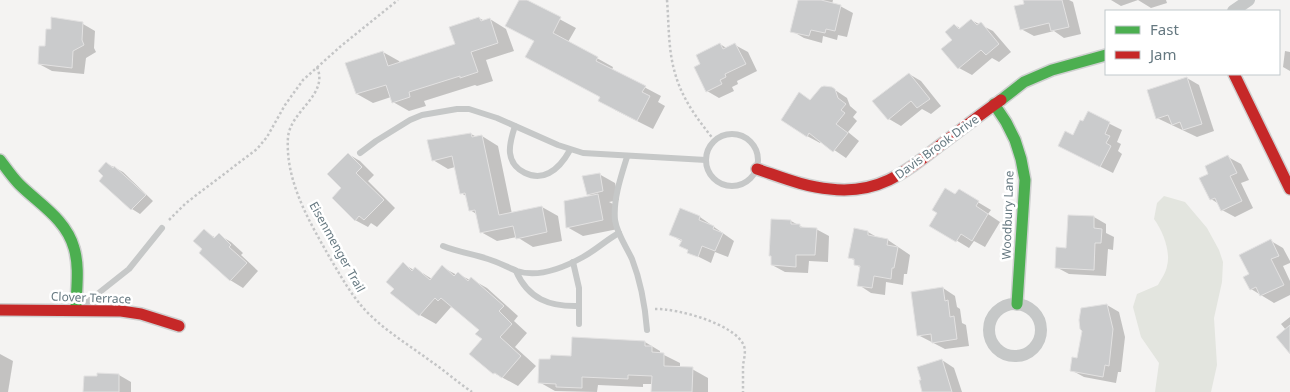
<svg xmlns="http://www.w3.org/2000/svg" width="1290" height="392" font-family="'Noto Sans',sans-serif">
  <rect width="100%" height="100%" fill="#f4f3f2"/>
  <!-- green -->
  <path fill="#e3e5df" d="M1164 196 1185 202 1207 228 1219 250 1223 262 1222 282 1214 318 1217 365 1211 392H1155L1159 363 1141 337 1133 307 1137 294 1158 285C1161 279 1166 273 1167 266 1171 252 1163 231 1154 219L1157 203Z"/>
  <!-- shadow -->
  <g fill="#0003">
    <polygon points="520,0 524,0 576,28 568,42 613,67 612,70 661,96 658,102 665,106 653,129 615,110 535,41"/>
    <polygon points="799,0 833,0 832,4 840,6 853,13 847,37 838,35 837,40 823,36 822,43 804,38 792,31"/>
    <polygon points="1025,0 1069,0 1073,2 1081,34 1064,38 1054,31 1034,36 1021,29 1026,5"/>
    <polygon points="1111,0 1166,0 1167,3 1151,8 1138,0 1121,6"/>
    <polygon points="479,18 485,21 490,19 506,29 514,51 486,60 493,81 477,86 475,85 424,101 426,106 409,111 393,102 391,97 373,103 357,94 383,52 399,61 400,63 456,44"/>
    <polygon points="971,20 993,31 1011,52 999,62 992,58 972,75 959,68 943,49 953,40 955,25 961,29"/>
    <polygon points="83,24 95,31 94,48 96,52 86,58 84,74 52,71 39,64"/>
    <polygon points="720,44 728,49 735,45 748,52 757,71 737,81 738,84 732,87 734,91 719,98 707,91"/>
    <polygon points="1285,51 1290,52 1290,71 1283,67"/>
    <polygon points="909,74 921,81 941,106 931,114 922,109 901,126 889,119"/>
    <polygon points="1187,78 1199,85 1214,131 1197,137 1157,118"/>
    <polygon points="835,90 847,98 850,106 857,112 853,117 857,121 848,132 859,141 846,158 821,141 820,143 807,136 800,94 811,101"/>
    <polygon points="1088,113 1122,130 1117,142 1121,144 1118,151 1122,154 1113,173 1059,146 1074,136"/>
    <polygon points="471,134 477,137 482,136 498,146 512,214 542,207 558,216 562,241 533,247 517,237 497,241 481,232 478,215 470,210 466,196 461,193 455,167 448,169 433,160"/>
    <polygon points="348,154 360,161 374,175 368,181 395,208 377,227 371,223 368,227 355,220 343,188"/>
    <polygon points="1228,157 1241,164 1249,180 1241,183 1253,208 1235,217 1222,210 1219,204 1211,199 1210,175"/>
    <polygon points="106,163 123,172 153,201 140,214 132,209 101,181 105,176"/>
    <polygon points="599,174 615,183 619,200 609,202 613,204 618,229 583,236 567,227 592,196 588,194"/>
    <polygon points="956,196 971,198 991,210 988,214 1000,222 985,247 974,241 969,248 931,225"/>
    <polygon points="700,217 734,241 728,257 715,252 711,263 689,252 690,250 683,242 671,235"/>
    <polygon points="1094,217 1106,224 1106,233 1114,237 1113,250 1108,249 1106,276 1069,274 1056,267 1067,249"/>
    <polygon points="791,221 804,228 816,229 829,236 828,262 809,261 808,273 785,272 772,265"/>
    <polygon points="855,230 868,232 880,239 888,240 910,255 907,274 904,274 903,285 886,282 885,295 871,293 859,285 861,268 855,264 856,261 850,258"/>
    <polygon points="204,231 216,238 219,235 231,242 243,253 241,255 258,271 243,288 230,280 203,249"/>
    <polygon points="1271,241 1283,248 1290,261 1290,263 1283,266 1290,281 1290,295 1274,303 1251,289 1251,275"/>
    <polygon points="403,264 414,270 416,269 432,279 442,267 457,275 458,274 470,280 471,279 487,288 518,316 514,321 527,333 515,347 536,366 518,386 494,373 480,330 455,309 451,307 436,324 420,315 392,292 396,289"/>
    <polygon points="943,288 955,296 957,307 960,309 962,323 966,325 969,346 945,349 918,335"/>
    <polygon points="1107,305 1119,312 1125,337 1121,372 1118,372 1116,383 1084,377 1071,370"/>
    <polygon points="1290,317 1290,352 1286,330 1281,324"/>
    <polygon points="645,342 660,351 660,353 680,363 680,368 692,369 708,378 708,392 652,392 652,384 643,384 643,387 598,385 597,392 555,391 539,382 573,357"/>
    <polygon points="0,354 13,361 8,392 0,392"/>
    <polygon points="942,360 954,368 962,392 924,392"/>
    <polygon points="119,375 131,382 131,392 85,392"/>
  </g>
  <!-- building -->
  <g fill="#cacbcc" stroke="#e3e2e2">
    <polygon points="519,0 527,0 561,17 553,33 598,57 596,61 646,86 642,92 650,96 637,121 598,101 600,97 525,57 534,41 505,26"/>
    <polygon points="798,0 821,0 841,5 835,31 826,29 825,33 811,30 809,36 790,32"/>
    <polygon points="1023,0 1062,0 1069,27 1051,31 1049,23 1020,30 1014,6 1024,4"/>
    <polygon points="51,17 83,22 82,40 84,45 73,51 72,68 38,64 39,46 45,46 46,29 51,29"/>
    <polygon points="479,17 481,21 490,18 498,43 471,52 478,72 460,78 460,76 409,92 410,97 392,103 386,85 356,94 345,63 383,51 388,66 455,44 449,27"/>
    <polygon points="971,19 977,25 981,22 999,44 986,55 981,50 958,69 941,49 952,40 945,32 954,24 959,29"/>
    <polygon points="720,43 723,49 735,43 746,64 725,74 726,77 720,80 722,84 706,92 694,67 700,64 696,55"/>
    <polygon points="909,73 930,99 917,108 911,101 888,120 872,101"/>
    <polygon points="1187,77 1202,124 1183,130 1180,122 1172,125 1168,115 1156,119 1147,90"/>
    <polygon points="824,86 832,87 835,89 838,98 846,104 841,110 845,113 836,124 848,133 833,152 809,133 807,137 781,120 799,92 810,100 821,87"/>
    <polygon points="1088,111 1110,122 1105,134 1110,136 1106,143 1111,146 1100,167 1058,146 1065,131 1073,135 1080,120 1083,121"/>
    <polygon points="471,133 472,137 482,135 499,215 542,206 547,232 516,239 513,226 480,233 475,210 469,211 465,193 460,194 452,156 432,161 427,140"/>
    <polygon points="348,153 362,167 356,173 384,200 364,220 359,216 355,221 332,198 341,188 327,174"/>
    <polygon points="1228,155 1237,173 1230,176 1242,201 1221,211 1215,198 1210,200 1199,178 1208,174 1205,166"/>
    <polygon points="106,162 113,168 114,166 146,195 131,210 99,181 103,176 98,171"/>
    <polygon points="600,173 603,191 587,195 582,176"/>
    <polygon points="945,188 955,194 959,189 979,201 976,206 988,214 972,241 961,234 956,242 929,226 937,213 932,210"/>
    <polygon points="598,194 603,220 566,228 564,201"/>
    <polygon points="680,208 700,216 699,220 714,226 713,229 723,233 715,251 702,246 698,257 687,253 688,250 679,246 682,240 669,235"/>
    <polygon points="1068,215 1094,216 1094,228 1102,229 1101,243 1095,243 1094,270 1055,268 1056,247 1066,248"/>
    <polygon points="771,219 791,220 791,224 800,224 800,227 817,228 815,255 796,255 796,267 771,265 771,256 769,256"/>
    <polygon points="854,228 868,231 868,235 888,239 887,245 898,247 894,268 892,268 891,279 874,276 872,288 857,286 860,266 854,265 854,259 848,258"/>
    <polygon points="204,229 214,238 219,233 231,245 229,247 247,263 230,281 199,253 202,249 193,241"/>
    <polygon points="1271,239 1279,256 1271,259 1284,285 1260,296 1256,287 1250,290 1243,277 1249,274 1239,255"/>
    <polygon points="403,262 412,271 415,267 430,280 442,265 454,276 458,272 468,281 471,277 504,306 499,311 512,324 500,337 521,356 502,378 495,373 493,374 469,354 482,339 475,334 479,330 441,298 438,301 435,298 419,316 390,293 394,289 386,282"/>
    <polygon points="943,287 945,301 948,300 950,317 954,316 957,339 932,343 931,334 917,336 911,292"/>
    <polygon points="1107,304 1113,329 1109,366 1105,365 1103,377 1070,371 1072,357 1077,358 1082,331 1080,329 1079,320 1081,308"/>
    <polygon points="1290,325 1290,354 1276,337"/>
    <polygon points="572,337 645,341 645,346 652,346 652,352 664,353 664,366 693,367 692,392 651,392 652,376 628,375 628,379 582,377 582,388 556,387 556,384 538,383 539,359 550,359 551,355 571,356"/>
    <polygon points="942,359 952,392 922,392 919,380 921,380 917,367"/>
    <polygon points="97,373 119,374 119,392 83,392 84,376 97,376"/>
  </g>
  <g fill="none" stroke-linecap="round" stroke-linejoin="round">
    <!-- fast casing -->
    <g stroke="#cfd0d0" stroke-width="14">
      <g id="fast">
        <polyline points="1001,100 1024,82 1052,70 1106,55"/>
        <polyline points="994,104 1006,122 1015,140 1021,159 1025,180 1017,304"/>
        <path d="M0 160C6 168 12 177 19 184 39 204 66 219 74 248 80 268 76 290 76 310"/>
      </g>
    </g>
    <!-- jam casing -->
    <g stroke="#cfd0d0" stroke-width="14">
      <g id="jam">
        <polyline points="1234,74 1290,189"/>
        <path d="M757 169C781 177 805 187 830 189 879 195 907 171 943 143 962 129 981 114 1001 100"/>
        <polyline points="0,310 121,311 141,314 179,326"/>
      </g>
    </g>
    <!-- path -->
    <g stroke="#c4c5c6" stroke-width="2.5" stroke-dasharray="2.5 2.5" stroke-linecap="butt">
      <path d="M667 0C669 24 668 50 675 73 682 99 698 120 714 140"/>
      <path d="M317 67C329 95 291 110 288 137 285 181 309 221 330 258 342 278 352 297 369 314 387 332 409 345 429 360 444 370 457 382 472 392"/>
      <polyline points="169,220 186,203 257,149 267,137 285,105 303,80 341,46 398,0"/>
      <path d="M655 309C676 308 736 324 744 346 746 352 744 359 743 365 743 374 743 383 743 392"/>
    </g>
    <!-- lane -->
    <g stroke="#c6c8c8" stroke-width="6">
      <path d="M515 126C512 135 509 144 510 153 512 171 534 181 549 173 559 168 565 159 570 150"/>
      <circle cx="732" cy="160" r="26"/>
      <polyline points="360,153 376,141 410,120 422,115 457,109 469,109 497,118 558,145 583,153 706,160"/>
      <path d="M627 157C621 176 613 200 615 220 617 234 626 246 632 259 641 282 645 305 647 330"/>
      <path d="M443 246C458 252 473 254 488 259 498 262 507 267 517 271 538 278 565 267 583 257 596 250 606 240 619 233"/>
      <polyline points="573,262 579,288 579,324"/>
      <path d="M516 271C528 299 550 307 579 306"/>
      <polyline points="81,307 129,269 162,228"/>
    </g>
    <!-- street -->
    <g stroke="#c6c8c8" stroke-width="12">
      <polyline points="1233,11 1249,0"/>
      <circle cx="1015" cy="330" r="26"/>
    </g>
    <!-- fast -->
    <use href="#fast" stroke="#4caf50" stroke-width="11"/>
    <!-- jam -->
    <use href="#jam" stroke="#c62828" stroke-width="11"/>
  </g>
  <g text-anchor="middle" stroke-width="5" stroke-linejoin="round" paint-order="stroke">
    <!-- street labels -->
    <g font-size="12" fill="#657880" stroke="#fff">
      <text transform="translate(937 147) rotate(-36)" y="4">Davis Brook Drive</text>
      <text transform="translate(1008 215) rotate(-88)" y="4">Woodbury Lane</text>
      <text transform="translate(337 247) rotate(61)" y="4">Eisenmenger Trail</text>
      <text transform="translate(91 298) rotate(2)" y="4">Clover Terrace</text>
    </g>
  </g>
  <!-- legend -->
  <rect x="1105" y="10" width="175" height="65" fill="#ffffff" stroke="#c1c9cc"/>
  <rect x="1115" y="26" width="25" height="8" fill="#4caf50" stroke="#c1c9cc"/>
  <text x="1150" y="35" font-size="15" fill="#657880">Fast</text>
  <rect x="1115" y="51" width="25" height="8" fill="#c62828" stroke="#c1c9cc"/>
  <text x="1150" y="60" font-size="15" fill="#657880">Jam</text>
</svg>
